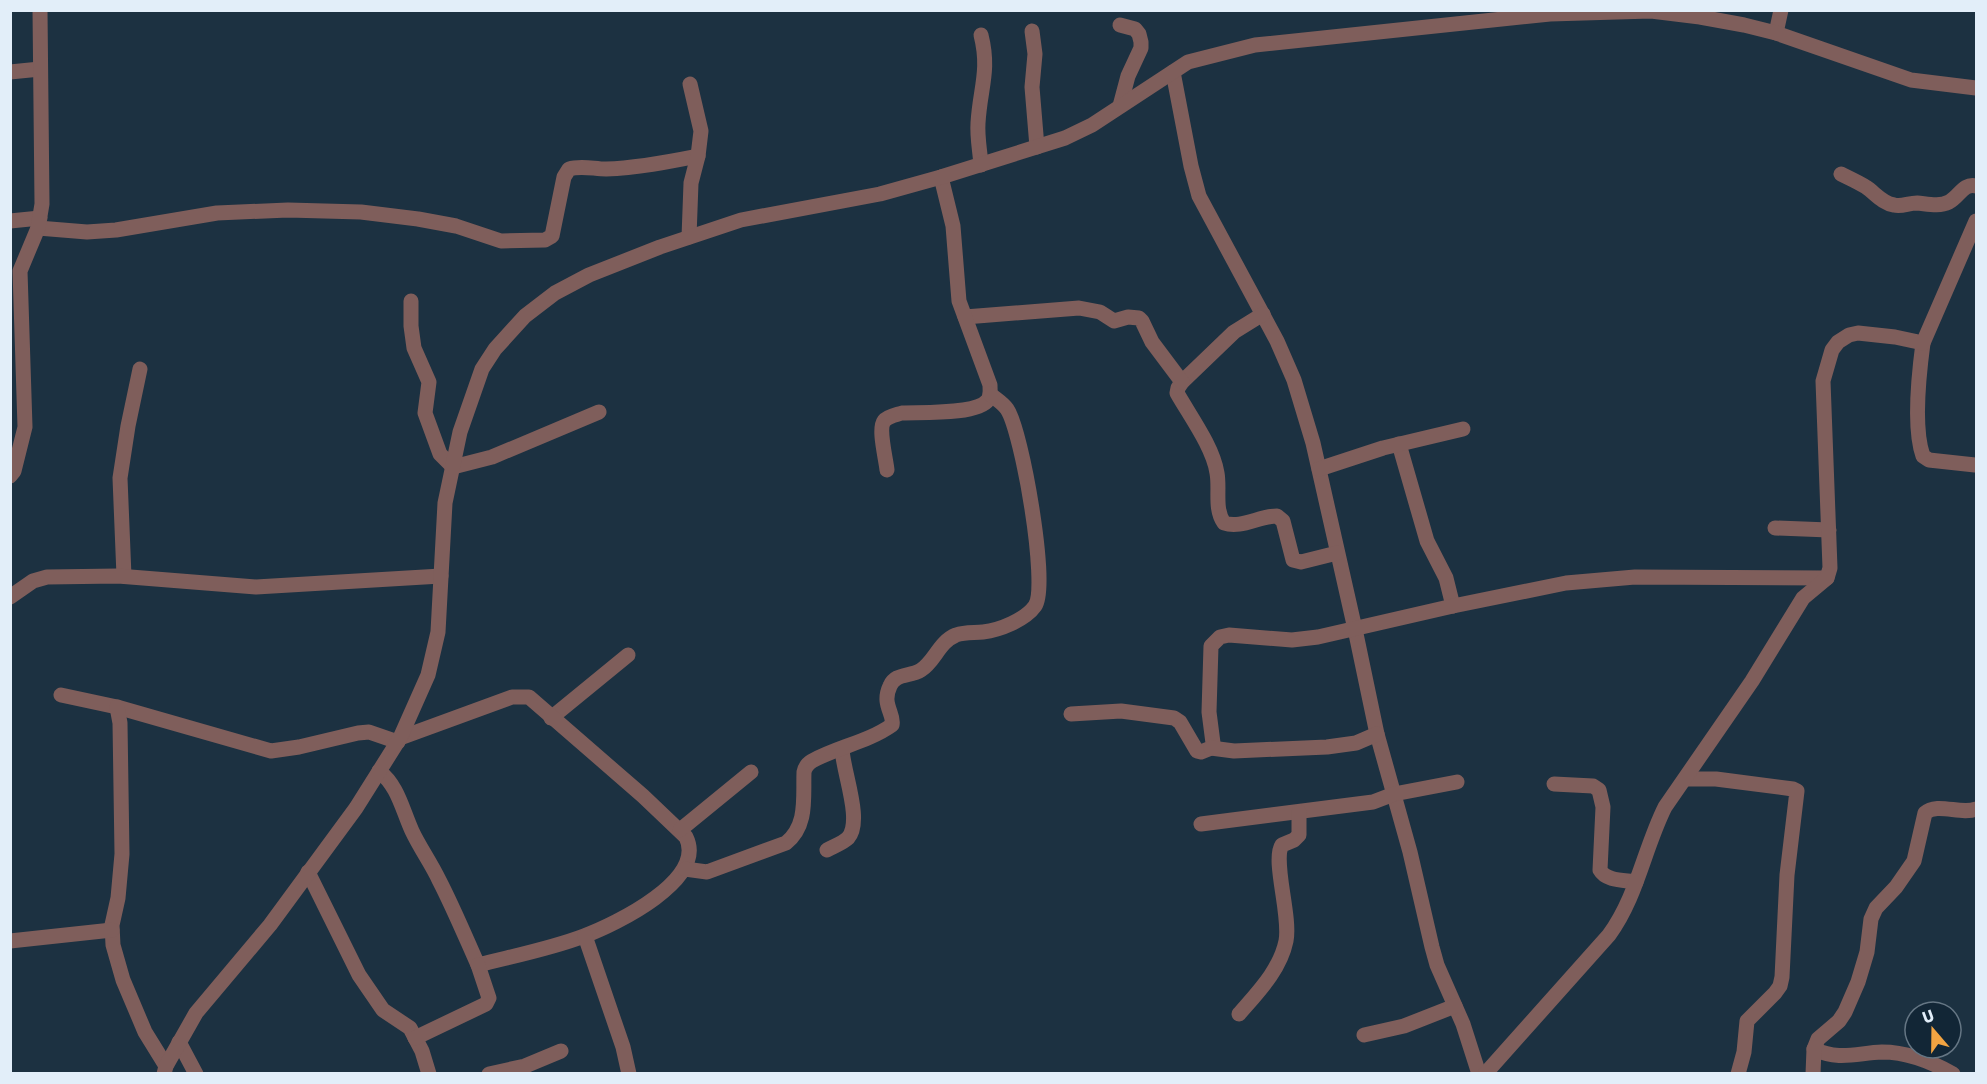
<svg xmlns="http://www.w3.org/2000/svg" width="1987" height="1084" font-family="Jost,sans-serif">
  <rect width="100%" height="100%" fill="#1c3141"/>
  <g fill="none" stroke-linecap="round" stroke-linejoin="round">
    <!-- minor -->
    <g stroke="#7f5e5b" stroke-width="15">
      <polyline points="1032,31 1035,54 1032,87 1037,147"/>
      <polyline points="1776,33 1781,10"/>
      <polyline points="10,72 40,69"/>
      <polyline points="1173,72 1191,166 1199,196 1277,341 1294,380 1313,443 1355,629 1377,734 1410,852 1432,947 1437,965 1463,1024 1479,1074"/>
      <polyline points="1120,106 1128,76 1141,48 1141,42 1139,34 1135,29 1120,25"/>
      <path d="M981 165C980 151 977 137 978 123 980 88 990 71 981 35"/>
      <path d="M1841 174C1849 178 1858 182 1866 187 1875 193 1882 203 1894 205 1902 207 1908 203 1917 203 1928 204 1939 207 1949 202 1960 196 1963 183 1976 186"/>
      <polyline points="10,221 40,218"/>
      <path d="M38 228 87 232 116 230 217 213 288 210 361 212 418 219 456 226 501 241 545 240 552 236 564 177 569 169C581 165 594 169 606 169 637 168 668 162 698 156"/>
      <polyline points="689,237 691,183 698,156 701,131 690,84"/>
      <polyline points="411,301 411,326 414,348 429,382 425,413 440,454 453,467 492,457 599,412"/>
      <path d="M1263 314 1234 332 1182 382 1178 388 1177 393C1190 416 1213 447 1217 473 1220 489 1214 509 1224 523 1241 529 1259 516 1277 516L1283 521 1293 560 1301 562 1337 553"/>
      <polyline points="965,317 1079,308 1100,312 1114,321 1128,317 1139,318 1142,321 1152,342 1182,382"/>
      <path d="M1923 343C1919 373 1913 428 1923 456L1929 460 1975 465"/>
      <polyline points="1399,444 1427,541 1446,578 1453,606"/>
      <polyline points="1319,469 1383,448 1463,429"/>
      <path d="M887 470C886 459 878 429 884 421 888 416 896 415 902 413 921 412 977 415 988 400 991 396 990 390 990 385L959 301 953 226 941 177"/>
      <polyline points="10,476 14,471 25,427 20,271 38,228 42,204 40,10"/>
      <polyline points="1775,528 1829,530"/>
      <polyline points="124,576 120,478 128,426 140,369"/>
      <polyline points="10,597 33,581 47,577 118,576 256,587 441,576"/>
      <polyline points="61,695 117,707 271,751 299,747 358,733 369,732 398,742"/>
      <polyline points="117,707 120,723 122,854 118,898 112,925 113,945 123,980 145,1032 166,1066"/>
      <polyline points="1071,714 1121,711 1174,718 1180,722 1197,751 1201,752 1211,748 1213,743 1209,712 1211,646 1220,637 1229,635 1292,640 1318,637 1453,606 1566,583 1635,577 1827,578"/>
      <polyline points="551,718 628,655"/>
      <polyline points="1211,748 1234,751 1327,747 1356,743 1377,734"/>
      <path d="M379 771C398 786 402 809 412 831 420 848 431 863 439 880 453 907 465 936 478 965 513 956 550 949 584 936 616 924 707 880 686 837L643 796 529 697H512L400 738"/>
      <polyline points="1686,779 1716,779 1793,789 1797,791 1787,875 1782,977 1780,986 1775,993 1747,1021 1744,1052 1738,1074"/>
      <path d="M1554 784 1593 786 1599 790 1603 807 1600 870C1606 881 1624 880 1636 882"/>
      <polyline points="1201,824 1373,802 1394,794 1457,782"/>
      <polyline points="680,830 751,772"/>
      <path d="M827 850C834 846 843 843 848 838 863 821 843 772 842 749"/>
      <path d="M685 869 707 872 786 843C808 825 803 798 804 772 805 767 807 764 812 761 837 747 868 742 892 725 895 714 881 705 890 686 895 673 910 677 921 670 935 661 939 642 956 635 965 632 974 633 983 632 1000 630 1025 620 1035 606 1049 586 1022 431 1007 409 1003 403 996 399 990 394"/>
      <polyline points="308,872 359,975 383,1010 410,1028 422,1051 429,1074"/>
      <polyline points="585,936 623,1047 629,1074"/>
      <polyline points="10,941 112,930"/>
      <path d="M1239 1014C1258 992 1280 970 1286 941 1291 916 1272 860 1282 845L1294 840 1299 835V812"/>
      <polyline points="1364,1035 1404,1026 1455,1006"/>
      <polyline points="415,1038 486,1004 489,998 478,965"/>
      <polyline points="179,1042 196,1074"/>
      <path d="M1814 1049C1839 1061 1857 1053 1882 1052 1906 1052 1932 1062 1953 1074"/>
      <polyline points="489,1074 525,1066 561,1051"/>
      <path d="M1485 1074 1609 935C1637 897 1644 849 1665 807L1752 681 1803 598 1827 578 1830 568 1823 381 1832 350 1838 342 1849 335 1858 333 1895 337 1923 343 1976 221"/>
      <path d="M1813 1074 1814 1049 1818 1039 1839 1021 1845 1012 1858 982 1867 952 1871 919 1876 908 1896 887 1914 861 1925 813C1937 802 1961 815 1976 809"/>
    </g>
    <!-- tertiary -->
    <polyline stroke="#7f5e5b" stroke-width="15" points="164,1074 166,1066 196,1013 270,925 356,808 400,738 428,675 438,632 445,503 460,432 482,369 495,349 525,316 555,293 589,275 660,247 741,220 880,194 941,177 1065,138 1092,125 1188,62 1255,45 1550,14 1651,11 1700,17 1744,25 1776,33 1911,80 1976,88"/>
  </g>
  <!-- border -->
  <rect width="1987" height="1084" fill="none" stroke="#e2eef9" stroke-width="24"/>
  <!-- north arrow -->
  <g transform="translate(1933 1030) rotate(340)"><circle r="28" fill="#122636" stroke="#657684" stroke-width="1.5"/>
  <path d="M0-4.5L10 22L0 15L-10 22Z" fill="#f3a442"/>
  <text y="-9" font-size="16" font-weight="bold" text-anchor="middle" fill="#e2eef9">U</text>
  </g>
</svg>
